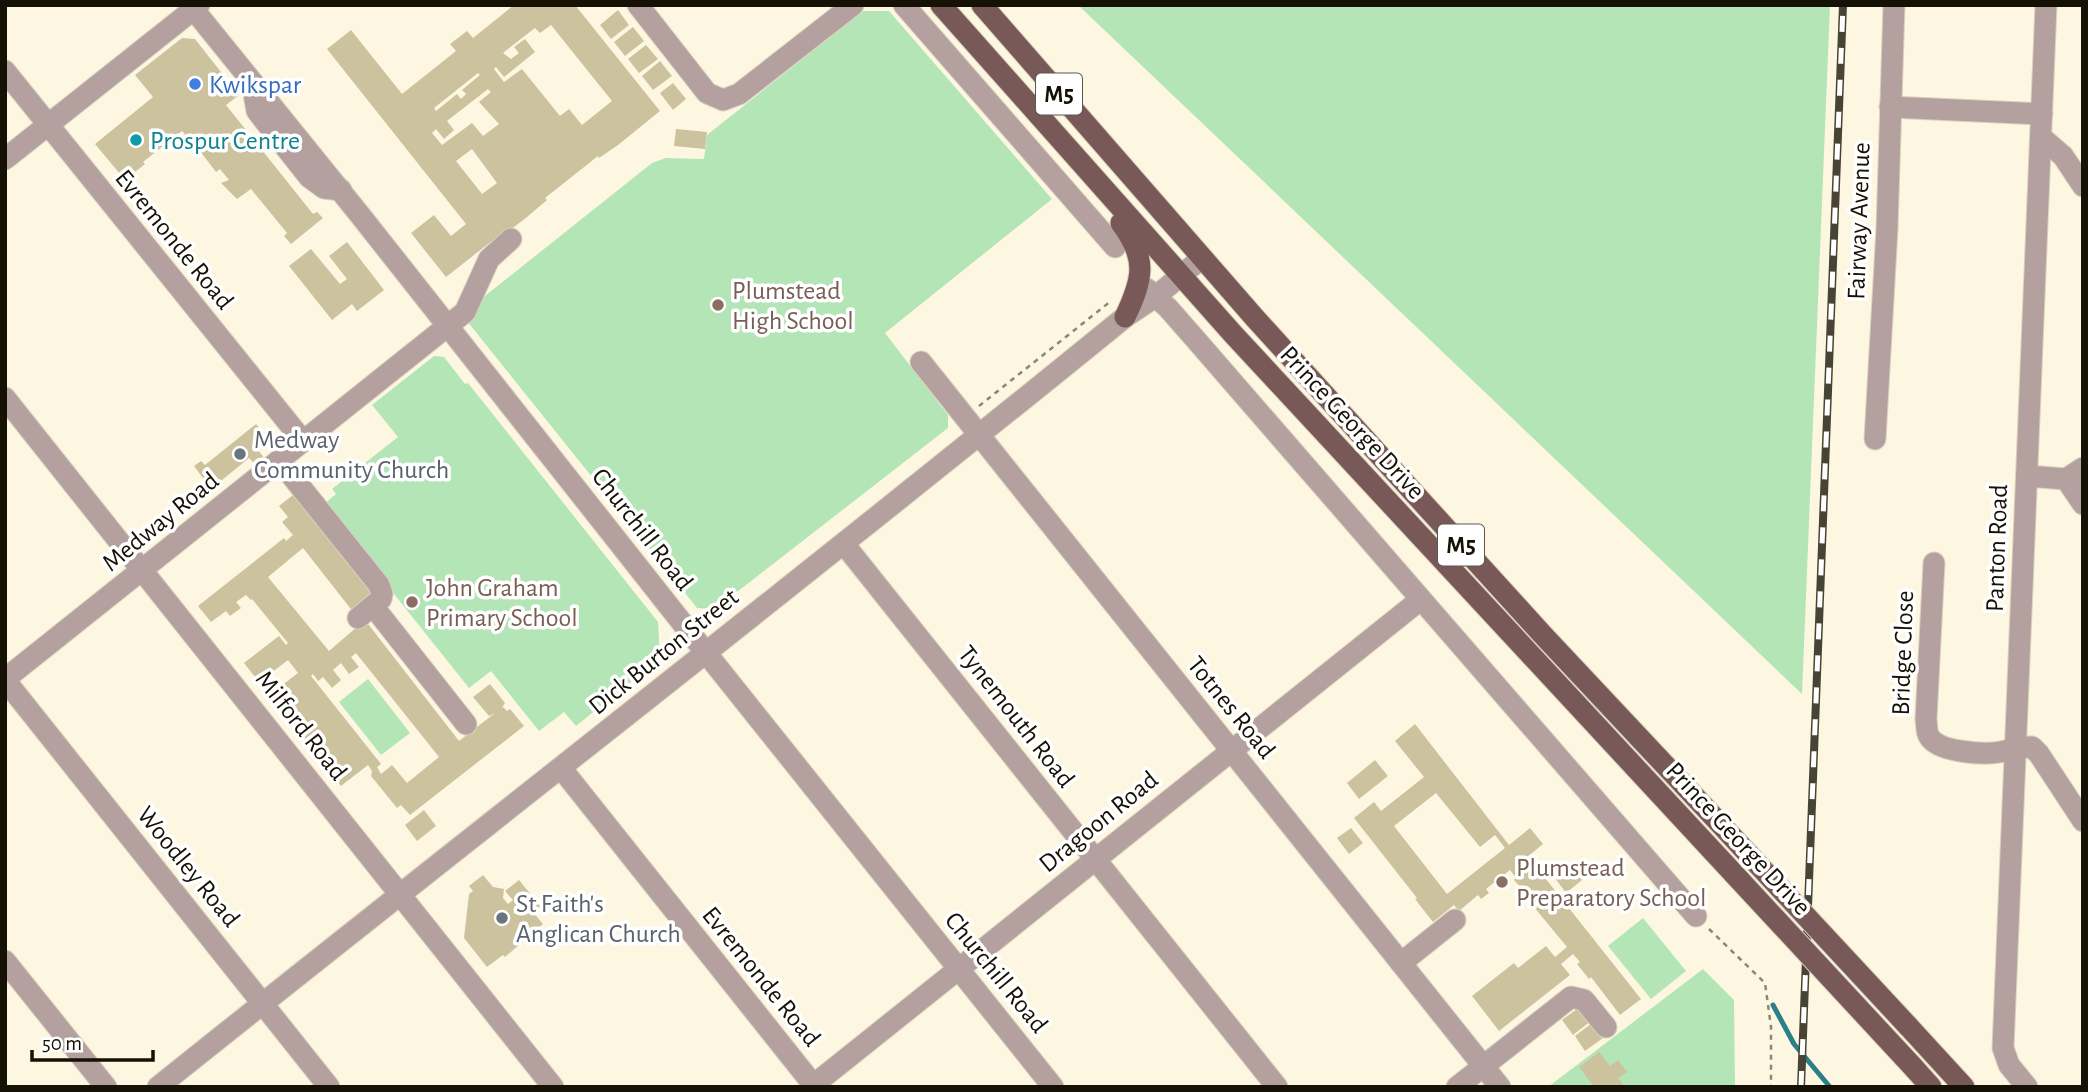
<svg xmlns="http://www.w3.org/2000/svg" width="2088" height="1092" font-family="'Alegreya Sans',sans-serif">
  <rect width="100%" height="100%" fill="#fdf7e1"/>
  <!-- green -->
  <g fill="#b3e5b7">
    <polygon points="1078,5 1830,5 1802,694"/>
    <polygon points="863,11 889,11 1052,199 885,333 948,415 948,428 715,609 697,608 467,321 476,313 485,296 652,163 666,158 704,159 707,135"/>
    <polygon points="434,356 444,357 465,384 468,383 658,622 660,658 576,726 564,712 539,731 491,671 469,688 323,505 336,494 332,489 398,437 372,405"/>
    <polygon points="368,679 410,733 381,755 339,702"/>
    <polygon points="1643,918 1686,971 1651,999 1608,946"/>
    <polygon points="1703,969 1734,1000 1735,1087 1548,1087"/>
  </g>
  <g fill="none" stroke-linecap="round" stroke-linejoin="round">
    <!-- stream -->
    <polyline stroke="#2b7f88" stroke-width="5" points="1773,1005 1794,1044 1830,1087"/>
  </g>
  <!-- building -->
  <g fill="#ccc29e" fill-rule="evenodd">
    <path d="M514 5H575L660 111 618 145 599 158 598 156 545 198 547 200 527 217 504 235 502 233 446 277 411 233 434 215 451 236 466 224 327 49 351 30 402 94 456 51 450 44 467 31 473 38ZM551 25 612 101 582 125 569 109 560 116 522 69 504 82 494 69 496 67 504 77 535 52 525 39 514 47 519 53 511 59 503 53 535 28 540 33ZM478 73 480 75 462 90 466 94 461 99 457 94 436 111 434 108ZM488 89 491 92 479 102 499 124 483 136 472 123 442 145 432 133 436 129 444 139 454 130 447 121ZM472 149 497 183 482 194 456 161Z"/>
    <polygon points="618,10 629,25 611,39 600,25"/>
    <polygon points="633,27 644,41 625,56 614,42"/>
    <polygon points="182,38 195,39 239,95 226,105 313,214 317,212 323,218 291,244 284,236 287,233 251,189 237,199 221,183 229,180 220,169 216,172 200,151 197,153 183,136 185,134 182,131 143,162 145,164 125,180 95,144 153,97 135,75"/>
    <polygon points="646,45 658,59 639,73 628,59"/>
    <polygon points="660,61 672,76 653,90 642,76"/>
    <polygon points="673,83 686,99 673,110 660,93"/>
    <polygon points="676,129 707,132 705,149 674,146"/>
    <polygon points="347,242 384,290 357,311 352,304 332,320 289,266 311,249 340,284 347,279 329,256"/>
    <polygon points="256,424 271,442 259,451 264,458 255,464 249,458 211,489 194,466 201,461 205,465"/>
    <path d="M293 495 375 595 354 613 303 548 268 577 329 651 365 620 459 741 495 713 489 716 473 697 490 684 505 703 501 709 503 707 507 711 510 709 524 726 410 815 401 805 397 808 371 776 372 771 368 765 341 786 244 663 279 636 286 645 288 643 252 599 251 600 246 595 236 602 241 608 230 616 226 611 211 622 198 606 284 538 286 541 293 535 282 522 288 517 279 506ZM356 653 439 757 407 783 392 765 381 774 377 767 381 764 311 676 313 674 318 681 323 677 332 688 341 680 333 670 341 663 349 674 359 667 351 657ZM288 660 298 673 277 689 267 676Z"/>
    <path d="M1415 724 1509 845 1530 828 1543 844 1526 858 1532 866 1534 864 1641 999 1620 1015 1591 977 1589 979 1577 964 1580 962 1573 954 1561 964 1570 975 1499 1031 1476 1001 1472 996 1514 963 1518 968 1546 946 1555 957 1567 947 1519 889 1521 888 1514 880 1516 878 1510 870 1486 889 1489 893 1481 899 1478 895 1459 911 1454 905 1433 922 1415 899 1417 898 1354 818 1374 802 1381 811 1424 777 1395 741ZM1436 793 1480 847 1495 835 1505 848 1447 894 1394 826Z"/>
    <polygon points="1375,760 1388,776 1359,799 1347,783"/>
    <polygon points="424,810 436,826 417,841 405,825"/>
    <polygon points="1351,828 1363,843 1349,854 1337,838"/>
    <polygon points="1567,862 1582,880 1566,893 1552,874"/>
    <polygon points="483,875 493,887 504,889 503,898 508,904 513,900 505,891 519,880 541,907 533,912 543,924 505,957 503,955 487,967 464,938 469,894 473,891 469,886"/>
    <polygon points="1580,1007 1591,1021 1573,1035 1562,1020"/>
    <polygon points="1592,1023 1603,1038 1585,1051 1575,1036"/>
    <polygon points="1599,1052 1610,1066 1618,1060 1627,1072 1618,1078 1625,1087 1594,1087 1579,1067"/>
  </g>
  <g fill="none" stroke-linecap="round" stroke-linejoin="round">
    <!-- minor casing -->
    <g stroke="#d8d2be" stroke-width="23">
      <g id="minor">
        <polyline points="190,5 360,215 691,634 1053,1087"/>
        <polyline points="638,5 707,93 723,100 739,94 853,5"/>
        <polyline points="904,5 1115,247"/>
        <polyline points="5,71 303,441"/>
        <polyline points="252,83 257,111 309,177 324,188 341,190"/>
        <polyline points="1890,107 2042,114"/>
        <polyline points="2041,137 2063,156 2083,186"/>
        <polyline points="5,159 199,5"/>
        <polyline points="1147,289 1168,308 1197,341 1696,916"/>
        <polyline points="921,362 1500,1087"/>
        <polyline points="5,398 553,1087"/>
        <polyline points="1875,439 1887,229 1894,5"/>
        <polyline points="279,460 379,585 382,594 381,599 358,618"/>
        <polyline points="2027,476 2066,479 2083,468"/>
        <polyline points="2066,479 2083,504"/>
        <polyline points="844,544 1277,1087"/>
        <path d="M1934 563 1926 719C1927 726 1926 734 1931 739 1942 752 1984 755 2000 752 2011 750 2020 746 2032 747L2039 754 2083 821"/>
        <polyline points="373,606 466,724"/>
        <polyline points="5,679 465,312 489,259 511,239"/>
        <polyline points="5,680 329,1087"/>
        <polyline points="561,768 815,1087"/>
        <polyline points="5,961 106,1087"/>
        <polyline points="1401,963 1455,920"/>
        <path d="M158 1087C480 829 806 577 1125 317L1155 297 1202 258"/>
        <polyline points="811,1087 1420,600"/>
        <polyline points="1457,1087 1571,997 1584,1000 1606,1027"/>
        <polyline points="2027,1087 2009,1065 2003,1048 2046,5"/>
      </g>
    </g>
    <!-- major casing -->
    <g stroke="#d8d2be" stroke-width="23">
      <g id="major">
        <polyline points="941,5 1233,334 1734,874"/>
        <polyline points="982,5 1254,317 1542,634 1725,829"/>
        <path d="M1121 223C1148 259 1143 279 1125 317"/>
        <polyline points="1908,1026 1964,1087"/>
        <polyline points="1914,1068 1931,1087"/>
      </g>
    </g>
    <!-- path -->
    <g stroke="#8b8675" stroke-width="2.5" stroke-dasharray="5 5" stroke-linecap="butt">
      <polyline points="979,406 1111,301"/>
      <polyline points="1709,929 1765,983 1771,1027 1771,1087"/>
    </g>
    <!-- minor -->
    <use href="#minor" stroke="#b3a09f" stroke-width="21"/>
    <!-- major -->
    <use href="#major" stroke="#795958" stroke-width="21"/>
    <!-- rail casing -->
    <g stroke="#484435" stroke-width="8">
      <polyline id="rail" points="1801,1087 1843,5"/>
    </g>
    <!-- rail -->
    <use href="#rail" stroke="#fff" stroke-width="5" stroke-dasharray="16" stroke-linecap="butt"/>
    <!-- major-bridge casing -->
    <g stroke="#d8d2be" stroke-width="23" stroke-linecap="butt">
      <g id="major-bridge">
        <polyline points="1725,829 1908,1026"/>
        <polyline points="1734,874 1914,1068"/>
      </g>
    </g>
    <!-- major-bridge -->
    <use href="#major-bridge" stroke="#795958" stroke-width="21"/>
  </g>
  <!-- markers -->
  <circle fill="#3f7fe0" stroke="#fff" stroke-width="2.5" cx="195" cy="84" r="7"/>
  <circle fill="#0f9aa8" stroke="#fff" stroke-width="2.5" cx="136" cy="140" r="7"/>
  <g fill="#8d6e63" stroke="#fff" stroke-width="2.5">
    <circle cx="718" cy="305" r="7"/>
    <circle cx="412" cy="602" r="7"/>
    <circle cx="1502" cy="882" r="7"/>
  </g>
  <g fill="#6b7280" stroke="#fff" stroke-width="2.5">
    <circle cx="240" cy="454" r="7"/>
    <circle cx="502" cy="918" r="7"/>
  </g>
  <g text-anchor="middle" stroke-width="7" stroke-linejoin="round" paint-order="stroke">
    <!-- shield labels -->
    <g fill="#fff" stroke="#5b5850" stroke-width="2">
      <rect x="1036" y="73.5" width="46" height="41" rx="5"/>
      <rect x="1438" y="524.5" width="46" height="41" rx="5"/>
    </g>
    <g font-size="24" font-weight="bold" fill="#151105">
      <text x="1059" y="102">M5</text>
      <text x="1461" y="553">M5</text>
    </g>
    <!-- shop labels -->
    <g font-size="26" fill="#366cbe" stroke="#fff" text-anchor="start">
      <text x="209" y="93">Kwikspar</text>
    </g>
    <!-- culture labels -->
    <g font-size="26" fill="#0d838f" stroke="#fff" text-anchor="start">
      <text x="150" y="149">Prospur Centre</text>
    </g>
    <!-- street labels -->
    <g font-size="26" fill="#151105" stroke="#fff">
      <text transform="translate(1858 221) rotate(-88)" y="9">Fairway Avenue</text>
      <text transform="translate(175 239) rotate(51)" y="9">Evremonde Road</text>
      <text transform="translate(1353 422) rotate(47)" y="9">Prince George Drive</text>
      <text transform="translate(160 521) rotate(-39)" y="9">Medway Road</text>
      <text transform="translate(643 529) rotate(52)" y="9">Churchill Road</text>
      <text transform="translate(1996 548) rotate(-88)" y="9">Panton Road</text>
      <text transform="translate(663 651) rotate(-39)" y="9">Dick Burton Street</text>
      <text transform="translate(1902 653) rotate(-88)" y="9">Bridge Close</text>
      <text transform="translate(1232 707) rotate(51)" y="9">Totnes Road</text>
      <text transform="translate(1017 716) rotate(52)" y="9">Tynemouth Road</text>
      <text transform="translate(302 725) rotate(52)" y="9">Milford Road</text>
      <text transform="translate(1098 821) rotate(-39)" y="9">Dragoon Road</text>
      <text transform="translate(1739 838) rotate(47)" y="9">Prince George Drive</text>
      <text transform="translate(189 866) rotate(51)" y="9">Woodley Road</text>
      <text transform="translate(997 972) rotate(51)" y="9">Churchill Road</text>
      <text transform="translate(762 976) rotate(51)" y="9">Evremonde Road</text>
    </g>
    <!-- education labels -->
    <g font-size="26" fill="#785e54" stroke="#fff" text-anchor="start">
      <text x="732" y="299">Plumstead<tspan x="732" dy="30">High School</tspan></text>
      <text x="426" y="596">John Graham<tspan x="426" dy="30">Primary School</tspan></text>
      <text x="1516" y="876">Plumstead<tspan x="1516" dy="30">Preparatory School</tspan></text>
    </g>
    <!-- worship labels -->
    <g font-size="26" fill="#5b616d" stroke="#fff" text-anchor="start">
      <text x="254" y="448">Medway<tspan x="254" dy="30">Community Church</tspan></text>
      <text x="516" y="912">St Faith's<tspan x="516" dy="30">Anglican Church</tspan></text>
    </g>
  </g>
  <!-- border -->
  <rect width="2088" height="1092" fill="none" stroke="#151105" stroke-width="14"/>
  <!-- scale -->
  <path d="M32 1050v10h121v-10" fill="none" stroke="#151105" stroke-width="3.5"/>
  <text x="42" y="1050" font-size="21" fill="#151105" stroke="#ffffff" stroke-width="5" paint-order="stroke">50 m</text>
</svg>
